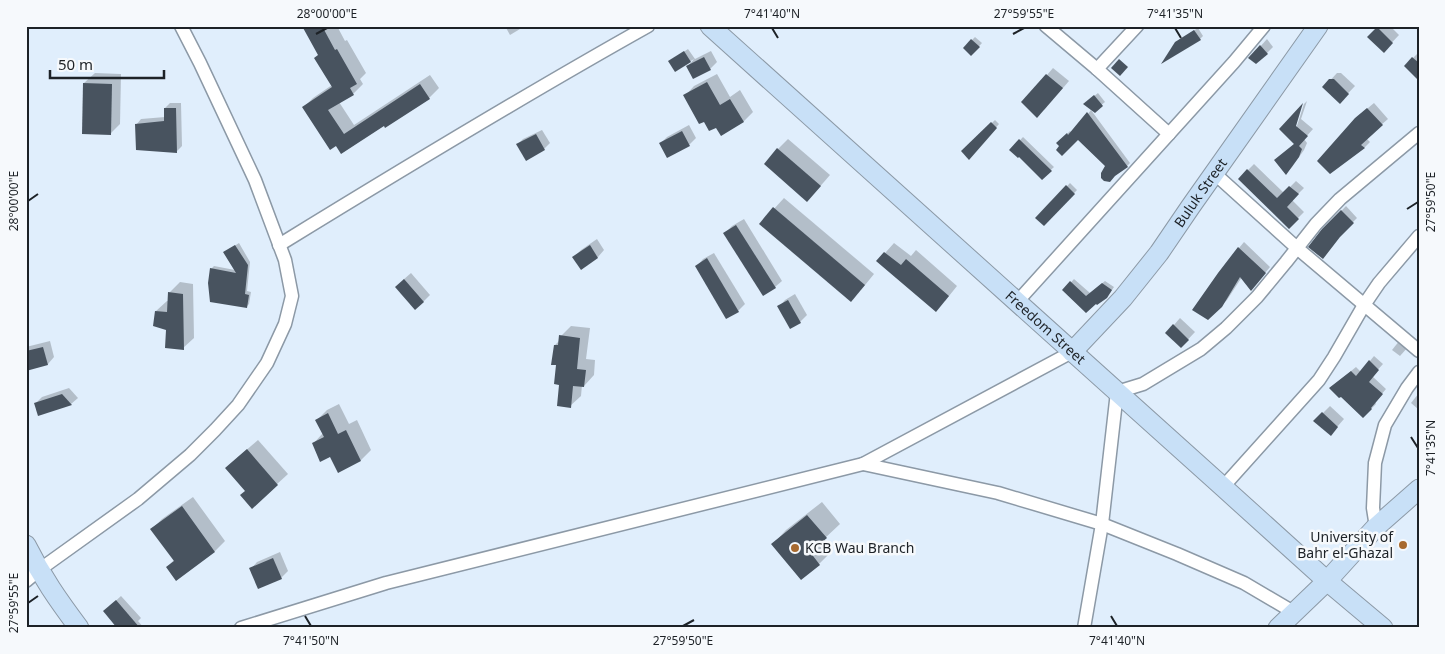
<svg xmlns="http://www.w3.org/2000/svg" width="1445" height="654" font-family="'Noto Sans',sans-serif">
  <rect width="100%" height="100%" fill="#e0eefc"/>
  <!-- shadow -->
  <g fill="#0003">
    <polygon points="303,26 337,26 345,41 347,40 366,73 360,79 363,84 353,94 339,102 354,125 430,75 439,88 429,98 384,124 342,153 303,108 313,98 332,85 334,82"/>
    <polygon points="505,26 525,26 510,35"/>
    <polygon points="1379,26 1390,26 1399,35 1384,51 1369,37"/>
    <polygon points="1198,28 1203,36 1200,39 1179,40"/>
    <polygon points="975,37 982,43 971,55 964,48"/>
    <polygon points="1267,39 1273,47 1267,53 1250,58"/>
    <polygon points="688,49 695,59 711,51 717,62 710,69 694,77 688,66 694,59 676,70 670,61"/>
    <polygon points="1419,52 1419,79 1405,66"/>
    <polygon points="1053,68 1069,81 1044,110 1047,75"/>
    <polygon points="95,73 121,74 120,124 110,134 84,83"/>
    <polygon points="1337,73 1341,73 1355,86 1340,102 1324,87"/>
    <polygon points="717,74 730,97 740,90 753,112 744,121 721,134 716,126 685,96 694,86"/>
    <polygon points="1098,93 1105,102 1094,111 1088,101"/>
    <polygon points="1307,101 1301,119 1313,129 1304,139 1307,143 1304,150 1292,167 1286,173 1276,160 1295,143 1293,131 1295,132 1304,104"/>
    <polygon points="170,103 181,103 182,146 177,151 136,125 141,119 165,117 165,108"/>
    <polygon points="1374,103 1388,119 1366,138 1370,142 1364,148 1330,172 1362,113"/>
    <polygon points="1091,110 1130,163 1127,166 1107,165 1078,138 1061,146 1058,143 1070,131 1072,133"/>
    <polygon points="995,120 999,124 969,158 963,151"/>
    <polygon points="689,125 696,138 689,145 661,143 667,137"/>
    <polygon points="542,130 550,143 544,149 517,145 523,139"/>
    <polygon points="1023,137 1054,167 1042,178 1019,155 1011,150"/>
    <polygon points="788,139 830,175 817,190 778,149"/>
    <polygon points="1254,164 1284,193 1296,181 1304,188 1292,200 1304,212 1289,227 1239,179"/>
    <polygon points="1070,183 1077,190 1044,225 1037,218"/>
    <polygon points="784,198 874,274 861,290 761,223"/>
    <polygon points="1346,206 1357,218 1344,231 1323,230"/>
    <polygon points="744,219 782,281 775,287 725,233 732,226"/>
    <polygon points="597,239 604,250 598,257 582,268 574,257 581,250"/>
    <polygon points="1244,242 1270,267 1256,284 1242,277 1227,300 1208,318 1194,309 1239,248"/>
    <polygon points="239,243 250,262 247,291 251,292 249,304 246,307 211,269 214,266 235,270 228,250"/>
    <polygon points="894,243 911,256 916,250 957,286 945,301 878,261"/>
    <polygon points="714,253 745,304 738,311 697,266 703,259"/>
    <polygon points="411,273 430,295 423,302 403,280"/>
    <polygon points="1074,279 1090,293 1105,281 1114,287 1110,293 1096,302 1064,290"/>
    <polygon points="180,282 193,284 194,338 183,348 168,329 156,311 167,301 169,301 169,293"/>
    <polygon points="795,294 807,315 800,322 779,307 785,300"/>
    <polygon points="1180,318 1195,332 1181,347 1167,333"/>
    <polygon points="571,326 590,328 586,359 595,360 594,375 584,386 582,385 581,396 570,406 560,384 555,345 560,340 561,336"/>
    <polygon points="1400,340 1408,347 1400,356 1392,350"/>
    <polygon points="50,341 54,357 48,364 26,370 26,347"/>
    <polygon points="1374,356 1383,364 1372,376 1386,389 1375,402 1376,404 1363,417 1341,396 1330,388 1356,367 1361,372"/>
    <polygon points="69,388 78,398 71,404 35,404 42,397"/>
    <polygon points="1419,393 1419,408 1418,409 1411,403"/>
    <polygon points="339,404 349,424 357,420 371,450 361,460 338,471 331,455 313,444 323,433 317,420 327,410"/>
    <polygon points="1330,406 1344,419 1337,427 1315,421"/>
    <polygon points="258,440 288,474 252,507 237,458"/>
    <polygon points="193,497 225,541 215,551 176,579 167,567 174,560 152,529 162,519"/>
    <polygon points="822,502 840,524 824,539 833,550 819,564 773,544 786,530"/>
    <polygon points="280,552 288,571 281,578 251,569 257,562"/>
    <polygon points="121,596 141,618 138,621 144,628 118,628 109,607"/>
  </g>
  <!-- building -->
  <g fill="#48535f">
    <polygon points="302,26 322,26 335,50 337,49 357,84 350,88 354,95 328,110 344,134 420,84 430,99 385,128 384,126 341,154 336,146 330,150 302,107 332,87 314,58 318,55"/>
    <polygon points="1377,27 1393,43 1384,53 1367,37"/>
    <polygon points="1194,30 1201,40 1161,64 1175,42"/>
    <polygon points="971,39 980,47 971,56 963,48"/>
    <polygon points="1260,45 1268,54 1256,64 1248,58"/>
    <polygon points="684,51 691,62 675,72 668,61"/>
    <polygon points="704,57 711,70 693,79 686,66"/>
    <polygon points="1412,57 1419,63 1419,81 1404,66"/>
    <polygon points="1119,59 1128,67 1120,76 1111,68"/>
    <polygon points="1046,74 1063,88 1037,118 1021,102"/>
    <polygon points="1329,79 1334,79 1349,94 1340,104 1322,87"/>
    <polygon points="707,82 720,105 730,99 744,122 721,136 716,128 709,131 704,122 699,124 683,95"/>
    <polygon points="83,83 112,84 111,135 82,134"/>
    <polygon points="1094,95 1103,106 1095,113 1083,104"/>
    <polygon points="1303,103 1296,126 1308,136 1299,146 1302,149 1299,157 1286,175 1274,160 1294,144 1279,129"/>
    <polygon points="164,108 176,108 177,153 136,150 135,124 164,121"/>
    <polygon points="1367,108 1383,125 1361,145 1365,148 1330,174 1317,161 1355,118"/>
    <polygon points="1087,112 1128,167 1115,176 1110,182 1104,181 1101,178 1101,173 1105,166 1078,140 1062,156 1056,150 1059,146 1056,143 1067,133 1068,135"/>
    <polygon points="991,122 997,128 969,160 961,151"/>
    <polygon points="682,131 690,146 667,158 659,143"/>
    <polygon points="536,134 545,150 526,161 516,144"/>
    <polygon points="1019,139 1052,171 1042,180 1019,157 1018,158 1009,150"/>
    <polygon points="777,148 821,186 807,202 764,164"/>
    <polygon points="1247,169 1277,198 1289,186 1299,194 1287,207 1299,219 1289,229 1238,179"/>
    <polygon points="1066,185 1075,194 1044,226 1035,218"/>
    <polygon points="773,207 865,285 851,302 759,224"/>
    <polygon points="1341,210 1354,223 1340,237 1323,259 1308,247 1322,229"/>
    <polygon points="736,225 776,288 763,296 723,233"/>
    <polygon points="235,245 248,265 245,294 249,295 247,308 210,302 208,283 210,268 236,273 223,252"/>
    <polygon points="590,245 598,258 581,270 572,257"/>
    <polygon points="1238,247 1266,273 1251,291 1240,277 1222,307 1208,320 1192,310 1218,273"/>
    <polygon points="884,252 901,265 906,259 949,296 936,312 876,261"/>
    <polygon points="707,258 739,312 726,319 695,266"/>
    <polygon points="404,279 424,302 415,310 395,287"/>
    <polygon points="1070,281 1086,296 1102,283 1112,290 1107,298 1097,305 1096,304 1086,313 1062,290"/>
    <polygon points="168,292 183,294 184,350 165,348 166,330 153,326 155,311 167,312"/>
    <polygon points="788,300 801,323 790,329 777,306"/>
    <polygon points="1173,324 1189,340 1181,348 1165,333"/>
    <polygon points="559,335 580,338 577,369 586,370 584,387 573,386 571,408 557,406 559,385 554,384 556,365 551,365 554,345 558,345"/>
    <polygon points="43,347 48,365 26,371 26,351"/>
    <polygon points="1369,360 1379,370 1369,382 1383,394 1371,408 1372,409 1363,418 1341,397 1339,398 1329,388 1351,371 1356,376"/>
    <polygon points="62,394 72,405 38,416 34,403"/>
    <polygon points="1322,412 1338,427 1331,436 1313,421"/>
    <polygon points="328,413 338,434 346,430 361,461 338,473 330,457 320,462 312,443 324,437 315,420"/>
    <polygon points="247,449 278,485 252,509 240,495 245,491 225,468"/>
    <polygon points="182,506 215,552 176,581 166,567 174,561 150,529"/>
    <polygon points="807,515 827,538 810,552 820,565 801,580 771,544"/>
    <polygon points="273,558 282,579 258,589 249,568"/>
    <polygon points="116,600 140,628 117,628 103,611"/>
  </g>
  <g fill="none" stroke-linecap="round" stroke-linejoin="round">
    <!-- street casing -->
    <g stroke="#8c99a6" stroke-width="15">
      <g id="street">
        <polyline points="1046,26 1097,69 1169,134"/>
        <polyline points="1097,69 1137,26"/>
        <polyline points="1214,173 1297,248 1419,351"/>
        <path d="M279 245C401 170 523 96 648 26"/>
        <polyline points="1017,302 1234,62 1264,26"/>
        <polyline points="863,464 998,493 1102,524 1177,554 1244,583 1295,613"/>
        <polyline points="1223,487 1319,380 1334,357 1364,305 1379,283 1419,236"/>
        <polyline points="1376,527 1373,508 1375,463 1385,425 1407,388 1419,372"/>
        <polyline points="26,581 39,570 138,499 190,455 215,430 238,405 267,363 285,324 292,296 285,260 255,180 200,63 181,26"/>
        <polyline points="241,628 386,583 863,464 1072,352"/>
        <polyline points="1084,628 1102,524 1117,392 1143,384 1201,349 1226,328 1257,297 1286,262 1316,224 1340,199 1419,133"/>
      </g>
    </g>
    <!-- secondary casing -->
    <g stroke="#8c99a6" stroke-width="21">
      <g id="secondary">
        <path id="s1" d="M710 26 1223 487 1327 581 1383 628"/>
        <path id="s2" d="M1072 352 1123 298 1159 253 1191 206 1318 26"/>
        <path d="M26 545C42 577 58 600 79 628"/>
        <polyline points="1278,628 1327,581 1376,527 1419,489"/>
      </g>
    </g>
    <!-- street -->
    <use href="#street" stroke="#fff" stroke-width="12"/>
    <!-- secondary -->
    <use href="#secondary" stroke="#c8e0f7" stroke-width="19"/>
  </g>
  <!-- ticks -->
  <path fill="none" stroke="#1d2227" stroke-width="2" d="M772 28 778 38M1175 28 1181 38M316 34 327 28M1013 34 1024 28M28 201 38 194M1407 209 1418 202M1411 437 1418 448M28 603 38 596M305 616 311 626M1111 616 1117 626M683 626 694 620"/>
  <!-- markers -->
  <g fill="#a86a2f" stroke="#f6f9fc" stroke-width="2">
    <circle cx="1403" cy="545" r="5"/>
    <circle cx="795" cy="548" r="5"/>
  </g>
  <g text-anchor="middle" stroke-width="5" stroke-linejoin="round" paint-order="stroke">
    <!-- street labels -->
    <g font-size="14" fill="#1d2227" stroke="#f6f9fc">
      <text dy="5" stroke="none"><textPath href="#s2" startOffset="205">Buluk Street</textPath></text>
      <text dy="5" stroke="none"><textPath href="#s1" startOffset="451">Freedom Street</textPath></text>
    </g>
    <!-- poi labels -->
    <g font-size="14" fill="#1d2227" stroke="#f6f9fc" text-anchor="end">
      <text x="1393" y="542">University of<tspan x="1393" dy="16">Bahr el-Ghazal</tspan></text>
      <text x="805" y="553" text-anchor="start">KCB Wau Branch</text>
    </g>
  </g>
  <!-- border -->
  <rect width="1445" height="654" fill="none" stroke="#f6f9fc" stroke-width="55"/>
  <!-- scale -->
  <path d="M50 70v8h114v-8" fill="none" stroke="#1d2227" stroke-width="2.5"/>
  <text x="58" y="70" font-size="15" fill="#1d2227" stroke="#f6f9fc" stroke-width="4" paint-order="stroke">50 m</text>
  <rect x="28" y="28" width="1390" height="598" fill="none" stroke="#1d2227" stroke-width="2"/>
  <g font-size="12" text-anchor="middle" fill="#1d2227">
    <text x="327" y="18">28°00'00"E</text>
    <text x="772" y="18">7°41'40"N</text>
    <text x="1024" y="18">27°59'55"E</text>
    <text x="1175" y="18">7°41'35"N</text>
    <text transform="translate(14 201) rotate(-90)" y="4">28°00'00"E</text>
    <text transform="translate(1431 202) rotate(-90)" y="4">27°59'50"E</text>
    <text transform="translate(1431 448) rotate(-90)" y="4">7°41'35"N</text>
    <text transform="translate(14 603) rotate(-90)" y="4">27°59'55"E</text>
    <text x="311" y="645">7°41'50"N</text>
    <text x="683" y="645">27°59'50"E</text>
    <text x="1117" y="645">7°41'40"N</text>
  </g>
</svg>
